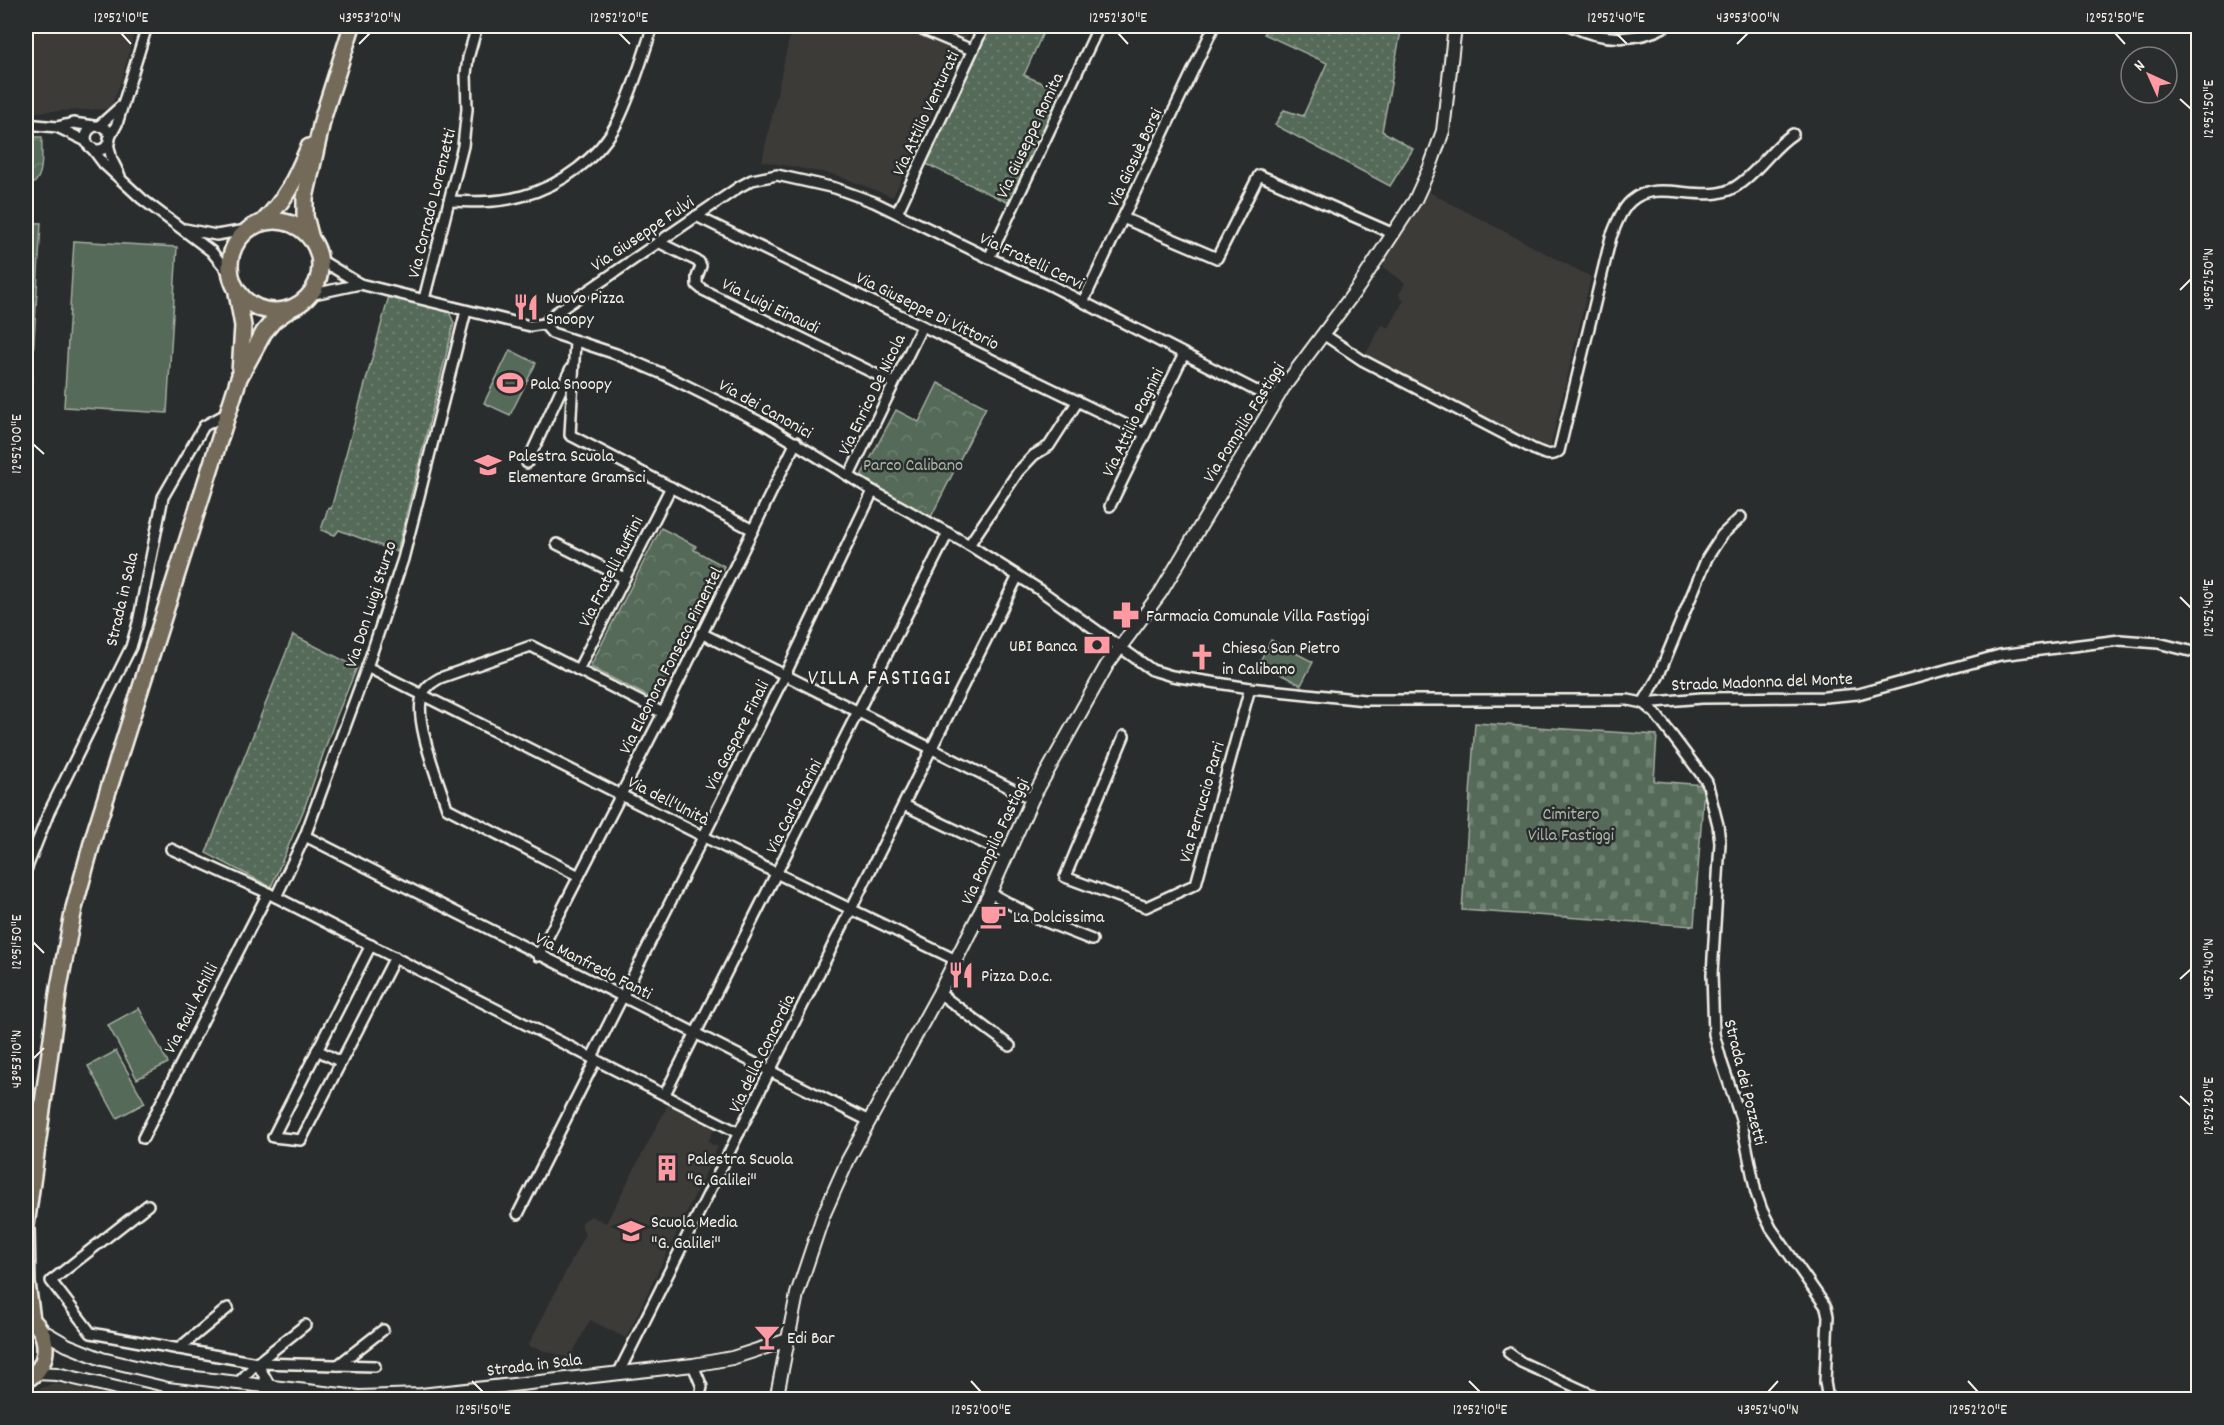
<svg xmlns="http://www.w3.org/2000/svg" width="2224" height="1425" font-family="Dekko,sans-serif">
  <defs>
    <pattern id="grass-dots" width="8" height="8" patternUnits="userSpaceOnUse" patternTransform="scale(1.5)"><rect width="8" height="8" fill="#546b58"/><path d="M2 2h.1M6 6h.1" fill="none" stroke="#6d8170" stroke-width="1.8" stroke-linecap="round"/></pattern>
    <pattern id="forest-crowns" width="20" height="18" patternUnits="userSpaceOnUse" patternTransform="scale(1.5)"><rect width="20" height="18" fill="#546b58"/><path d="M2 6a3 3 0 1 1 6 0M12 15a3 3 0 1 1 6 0" fill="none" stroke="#6d8170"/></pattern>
    <pattern id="cemetery-stones" width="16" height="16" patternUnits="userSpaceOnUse" patternTransform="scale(1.5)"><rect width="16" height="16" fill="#546b58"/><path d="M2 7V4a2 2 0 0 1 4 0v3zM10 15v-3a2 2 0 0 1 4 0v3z" fill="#6d8170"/></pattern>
  </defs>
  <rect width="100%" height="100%" fill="#2a2d2e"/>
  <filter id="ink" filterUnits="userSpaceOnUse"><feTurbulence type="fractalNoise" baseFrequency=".0167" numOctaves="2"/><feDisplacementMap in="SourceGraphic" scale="12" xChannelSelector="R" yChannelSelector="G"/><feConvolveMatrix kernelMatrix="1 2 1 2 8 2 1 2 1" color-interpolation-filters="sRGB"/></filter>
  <g filter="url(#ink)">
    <!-- built -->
    <g fill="#3d3a38">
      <polygon points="26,26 136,26 122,79 111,107 107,109 34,112 26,111"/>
      <polygon points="792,26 972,26 893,197 836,175 762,161"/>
      <polygon points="1427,191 1591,277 1550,449 1365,355 1382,325 1389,328 1404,300 1399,295 1405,283 1381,265"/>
      <polygon points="668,1105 714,1129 708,1142 718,1147 626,1338 590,1320 570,1358 528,1346 585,1234 582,1229 582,1222 591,1216 606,1223"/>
      <polygon points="54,1383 127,1399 26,1399 29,1393"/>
    </g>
    <!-- grass -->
    <g fill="url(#grass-dots)" stroke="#a4aea0" stroke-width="1.5">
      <polygon points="990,26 1046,26 1024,75 1062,92 1009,203 926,164"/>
      <polygon points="1269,26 1402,26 1382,131 1413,149 1390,186 1275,125 1284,110 1303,116 1327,63 1264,34"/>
      <polygon points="389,296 449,312 454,323 397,552 339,530 335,535 321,530 328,508 331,509"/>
      <polygon points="293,635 357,667 335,720 304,809 271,887 206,853"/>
    </g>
    <!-- forest -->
    <g fill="url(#forest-crowns)" stroke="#a4aea0" stroke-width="1.5">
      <path d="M26 137H42C41 154 46 182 27 187Z"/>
      <polygon points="938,383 986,407 931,517 881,492 879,486 871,485 860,478 896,410 919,422"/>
      <polygon points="661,528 696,546 694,550 724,566 655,700 590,667"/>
    </g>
    <!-- cemetery -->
    <polygon fill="url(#cemetery-stones)" stroke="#a4aea0" stroke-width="1.5" points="1475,723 1657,735 1654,781 1704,785 1694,926 1462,910"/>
    <!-- pitch -->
    <g fill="#546b58" stroke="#a4aea0" stroke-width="1.5">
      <polygon points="26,222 41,223 30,407 26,407"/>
      <polygon points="74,241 177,247 167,413 64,407"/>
      <polygon points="510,350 536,363 510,415 484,403"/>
      <polygon points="1271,640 1313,662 1301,685 1259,663"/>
      <polygon points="139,1008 168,1063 137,1079 108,1025"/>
      <polygon points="116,1051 145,1103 117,1118 88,1066"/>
    </g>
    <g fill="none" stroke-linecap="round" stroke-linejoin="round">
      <!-- minor casing -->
      <g stroke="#f4f1e8" stroke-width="14">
        <g id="minor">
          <polyline points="163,26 172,27"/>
          <polyline points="915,26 972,50"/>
          <path d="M1571 26C1601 41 1637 42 1666 26"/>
          <polyline points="26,124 57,127 73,123 94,126"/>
          <polyline points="99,126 120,107"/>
          <circle cx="98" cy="138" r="12"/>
          <polyline points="57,127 86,141"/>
          <polyline points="109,139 117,124 147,26"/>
          <polyline points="108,143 112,160 120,176"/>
          <polyline points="92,148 104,164 142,199 211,251 230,274"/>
          <path d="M449 201C473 202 498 203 522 196 561 186 600 157 618 121 633 91 642 58 653 26"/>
          <polyline points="897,213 984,26"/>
          <polyline points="696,216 1145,434"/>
          <polyline points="1123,218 1217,258 1259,175 1394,234"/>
          <polyline points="185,229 216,235 247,230"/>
          <polyline points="658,242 699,262 701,266 697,277 697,285 703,290 894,383"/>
          <polyline points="989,258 1099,26"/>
          <polyline points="319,259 360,284 530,326 544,324"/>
          <polyline points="309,295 360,284"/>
          <polyline points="424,299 463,146 467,109 466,74 468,58 477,26"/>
          <polyline points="1083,302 1214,26"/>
          <polyline points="544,324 552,333 616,354 663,374 764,424 873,491 969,545 1040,590 1152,670 1172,676 1250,688 1365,700 1628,700 1643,703 1702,698 1825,697 1858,694 2000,655 2120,640 2158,643 2198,653"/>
          <polyline points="544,324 554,314 739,187 752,180 777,175 835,188 874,202 989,258 1048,284 1276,401"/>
          <path d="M1323 334 1362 360 1533 449C1542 453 1551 458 1559 451L1611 237C1616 225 1621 210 1631 201 1657 177 1704 206 1735 187 1758 173 1771 148 1793 134"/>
          <polyline points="575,341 570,435 753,530"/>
          <polyline points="527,463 571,368"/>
          <polyline points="849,476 922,326"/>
          <polyline points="1110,506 1184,354"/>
          <polyline points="557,544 624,578"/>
          <polyline points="969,545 1018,472 1034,455 1049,446 1078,401"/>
          <polyline points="701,633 1032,799"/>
          <polyline points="367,667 778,874 956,960"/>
          <polyline points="578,670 671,487"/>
          <polyline points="1643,703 1655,713 1707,782 1718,825 1720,843 1712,974 1714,1034 1722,1063 1741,1119 1756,1193 1762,1210 1771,1228 1826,1307 1828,1316 1825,1382 1828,1400"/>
          <polyline points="1643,703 1658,677 1707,558 1722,535 1741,517"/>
          <polyline points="1124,736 1065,877 1146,907 1196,884 1250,688"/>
          <polyline points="904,805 1008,855"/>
          <polyline points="305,836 869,1121"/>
          <polyline points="171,849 268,893 739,1133"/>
          <polyline points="26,870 49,812 131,647 138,623 163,497 204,426 228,413"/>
          <path d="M579 876 447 808C439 782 412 717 423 694 426 686 433 682 440 678L531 646 663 713"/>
          <polyline points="990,893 1036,918 1092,940"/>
          <polyline points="276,897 305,836 367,667 403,559 466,311"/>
          <polyline points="371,945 273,1137 301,1140 395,957"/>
          <polyline points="538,956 663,713 796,442"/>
          <polyline points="939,993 1010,1046"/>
          <polyline points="317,1050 341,1062"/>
          <polyline points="592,1057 785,675 873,491"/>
          <polyline points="665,1094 948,533"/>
          <polyline points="143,1138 268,893"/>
          <polyline points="148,1205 51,1281 91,1333 257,1363 375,1366"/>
          <polyline points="518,1214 596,1059"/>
          <polyline points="178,1349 228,1308"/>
          <polyline points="1509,1353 1521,1362 1604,1400"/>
          <polyline points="257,1363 271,1388"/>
          <polyline points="338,1365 383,1330"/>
          <polyline points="693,1365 702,1387 700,1395 696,1400"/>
          <polyline points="619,1372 1018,576"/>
          <polyline points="237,1384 257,1363 305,1325"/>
        </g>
      </g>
      <!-- tertiary casing -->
      <g stroke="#f4f1e8" stroke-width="16">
        <g id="tertiary">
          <polyline points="41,1330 67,1345 102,1359 169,1375 359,1397 421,1395 693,1365 732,1358 788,1340"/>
          <polyline points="35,1373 57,1374 168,1400"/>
          <polyline points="776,1400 797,1294 823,1216 848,1160 939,993 990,893 1032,799 1107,665 1161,592 1283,388 1359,286 1415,200 1430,167 1443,131 1455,26"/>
        </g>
      </g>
      <!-- primary casing -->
      <g stroke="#f4f1e8" stroke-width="20">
        <g id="primary">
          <circle cx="275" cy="266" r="45"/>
          <path d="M263 222C288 197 295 179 309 147"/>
          <polyline points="311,239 305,216 305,198 323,117 352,26"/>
          <polyline points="237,293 243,326 240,373"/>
          <path d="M26 1316C51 1331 52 1365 26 1380"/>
          <polyline points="32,1320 27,1283 26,1226 59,987 74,908 95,832 239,378 264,332 274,320 290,309"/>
        </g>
      </g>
      <!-- minor -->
      <use href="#minor" stroke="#2a2d2e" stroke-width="9"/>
      <!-- tertiary -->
      <use href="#tertiary" stroke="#2a2d2e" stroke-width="12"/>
      <!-- primary -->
      <use href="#primary" stroke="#736b5a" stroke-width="15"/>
    </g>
  </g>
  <!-- ticks -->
  <path fill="none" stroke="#f4f1e8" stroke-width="2" d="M121 33 131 44M619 33 630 44M1118 33 1128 44M1616 33 1627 44M2115 33 2125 44M359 44 370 33M1737 44 1748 33M2180 99 2191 109M2180 290 2191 279M33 444 44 454M2180 597 2191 608M33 942 44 953M2180 979 2191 969M33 1059 44 1048M2180 1096 2191 1106M472 1381 483 1392M971 1381 981 1392M1469 1381 1480 1392M1968 1381 1978 1392M1768 1392 1778 1381"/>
  <!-- icons -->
  <defs>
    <g id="restaurant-bare" transform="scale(2.07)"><path d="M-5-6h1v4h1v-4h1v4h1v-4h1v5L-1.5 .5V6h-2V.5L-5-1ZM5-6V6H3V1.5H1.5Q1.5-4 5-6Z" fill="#ff9aa2" stroke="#2a2d2e" stroke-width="2.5" paint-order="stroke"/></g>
    <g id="stadium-bare" transform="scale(2.07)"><path d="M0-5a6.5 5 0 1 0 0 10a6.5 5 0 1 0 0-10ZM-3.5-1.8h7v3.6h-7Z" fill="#ff9aa2" stroke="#2a2d2e" stroke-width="2.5" paint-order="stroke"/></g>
    <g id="school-bare" transform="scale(2.07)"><path d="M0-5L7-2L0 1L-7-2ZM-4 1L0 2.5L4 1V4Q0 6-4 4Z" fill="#ff9aa2" stroke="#2a2d2e" stroke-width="2.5" paint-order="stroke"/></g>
    <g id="pharmacy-bare" transform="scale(2.07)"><path d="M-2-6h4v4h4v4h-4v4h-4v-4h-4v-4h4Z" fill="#ff9aa2" stroke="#2a2d2e" stroke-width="2.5" paint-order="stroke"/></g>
    <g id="bank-bare" transform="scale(2.07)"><path d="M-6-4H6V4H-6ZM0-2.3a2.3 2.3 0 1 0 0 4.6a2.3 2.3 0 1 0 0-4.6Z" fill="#ff9aa2" stroke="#2a2d2e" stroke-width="2.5" paint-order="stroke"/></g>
    <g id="church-bare" transform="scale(2.07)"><path d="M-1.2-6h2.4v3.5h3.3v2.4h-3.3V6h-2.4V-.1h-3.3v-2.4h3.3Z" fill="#ff9aa2" stroke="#2a2d2e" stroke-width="2.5" paint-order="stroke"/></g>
    <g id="cafe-bare" transform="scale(2.07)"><path d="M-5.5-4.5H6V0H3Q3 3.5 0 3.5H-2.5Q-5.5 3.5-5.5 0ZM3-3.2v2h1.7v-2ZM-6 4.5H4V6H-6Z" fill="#ff9aa2" stroke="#2a2d2e" stroke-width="2.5" paint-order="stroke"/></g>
    <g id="building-bare" transform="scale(2.07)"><path d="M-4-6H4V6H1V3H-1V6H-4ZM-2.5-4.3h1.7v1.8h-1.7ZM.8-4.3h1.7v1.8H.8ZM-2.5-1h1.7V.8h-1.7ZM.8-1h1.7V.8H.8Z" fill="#ff9aa2" stroke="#2a2d2e" stroke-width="2.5" paint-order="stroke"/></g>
    <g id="bar-bare" transform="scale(2.07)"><path d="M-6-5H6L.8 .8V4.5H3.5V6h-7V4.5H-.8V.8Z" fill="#ff9aa2" stroke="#2a2d2e" stroke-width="2.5" paint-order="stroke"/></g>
  </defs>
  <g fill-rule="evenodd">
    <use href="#restaurant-bare" x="526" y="307"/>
    <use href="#stadium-bare" x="510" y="383"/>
    <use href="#school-bare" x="488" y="465"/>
    <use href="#pharmacy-bare" x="1126" y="615"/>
    <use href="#bank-bare" x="1097" y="645"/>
    <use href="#church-bare" x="1202" y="657"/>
    <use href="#cafe-bare" x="993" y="916"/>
    <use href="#restaurant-bare" x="961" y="975"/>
    <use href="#building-bare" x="667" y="1168"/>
    <use href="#school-bare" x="631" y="1231"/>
    <use href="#bar-bare" x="767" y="1337"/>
  </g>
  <g text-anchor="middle" stroke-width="5" stroke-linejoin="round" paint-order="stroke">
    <!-- street labels -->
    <g font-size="18" fill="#f4f1e8" stroke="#2a2d2e">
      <text transform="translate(925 113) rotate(-65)" y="6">Via Attilio Venturati</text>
      <text transform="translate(1029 135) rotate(-65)" y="6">Via Giuseppe Romita</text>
      <text transform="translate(1134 157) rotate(-65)" y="6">Via Giosuè Borsi</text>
      <text transform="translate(431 203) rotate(-76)" y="6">Via Corrado Lorenzetti</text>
      <text transform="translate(642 233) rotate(-34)" y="6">Via Giuseppe Fulvi</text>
      <text transform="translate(1032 260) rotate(25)" y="6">Via Fratelli Cervi</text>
      <text transform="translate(771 305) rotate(26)" y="6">Via Luigi Einaudi</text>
      <text transform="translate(928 310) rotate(26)" y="6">Via Giuseppe Di Vittorio</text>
      <text transform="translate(871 394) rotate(-64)" y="6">Via Enrico De Nicola</text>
      <text transform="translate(766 408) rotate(29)" y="6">Via dei Canonici</text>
      <text transform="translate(1132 422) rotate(-64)" y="6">Via Attilio Pagnini</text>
      <text transform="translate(1243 422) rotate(-58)" y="6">Via Pompilio Fastiggi</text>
      <text transform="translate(610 571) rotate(-63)" y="6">Via Fratelli Ruffini</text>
      <text transform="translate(121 599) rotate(-77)" y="6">Strada in Sala</text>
      <text transform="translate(370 604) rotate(-72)" y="6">Via Don Luigi Sturzo</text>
      <text transform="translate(670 660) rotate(-63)" y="6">Via Eleonora Fonseca Pimentel</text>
      <text transform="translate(1762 681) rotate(-2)" y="6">Strada Madonna del Monte</text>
      <text transform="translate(736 735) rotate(-63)" y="6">Via Gaspare Finali</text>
      <text transform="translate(669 800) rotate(27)" y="6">Via dell'Unità</text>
      <text transform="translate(1201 802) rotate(-74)" y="6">Via Ferruccio Parri</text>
      <text transform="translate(793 806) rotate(-63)" y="6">Via Carlo Farini</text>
      <text transform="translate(994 841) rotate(-65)" y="6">Via Pompilio Fastiggi</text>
      <text transform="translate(594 965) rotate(27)" y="6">Via Manfredo Fanti</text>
      <text transform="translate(190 1008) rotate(-63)" y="6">Via Raul Achilli</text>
      <text transform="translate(761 1053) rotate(-64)" y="6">Via della Concordia</text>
      <text transform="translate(1746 1082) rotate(76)" y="6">Strada dei Pozzetti</text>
      <text transform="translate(534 1364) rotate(-7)" y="6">Strada in Sala</text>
    </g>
    <!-- poi labels -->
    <g font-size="18" fill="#f4f1e8" stroke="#2a2d2e" text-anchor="start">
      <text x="546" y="303">Nuovo Pizza<tspan x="546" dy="21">Snoopy</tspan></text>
      <text x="530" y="389">Pala Snoopy</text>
      <text x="508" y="461">Palestra Scuola<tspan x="508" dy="21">Elementare Gramsci</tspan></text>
      <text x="1146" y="621">Farmacia Comunale Villa Fastiggi</text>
      <text x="1077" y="651" text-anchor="end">UBI Banca</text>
      <text x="1222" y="653">Chiesa San Pietro<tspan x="1222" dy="21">in Calibano</tspan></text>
      <text x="1013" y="922">La Dolcissima</text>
      <text x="981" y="981">Pizza D.o.c.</text>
      <text x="687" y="1164">Palestra Scuola<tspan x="687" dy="21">"G. Galilei"</tspan></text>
      <text x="651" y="1227">Scuola Media<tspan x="651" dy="21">"G. Galilei"</tspan></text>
      <text x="787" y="1343">Edi Bar</text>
    </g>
    <!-- park labels -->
    <g font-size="18" fill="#acb5a7" stroke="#2a2d2e">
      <text x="913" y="470">Parco Calibano</text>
      <text x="1571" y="819">Cimitero<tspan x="1571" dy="21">Villa Fastiggi</tspan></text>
    </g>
    <!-- quarter labels -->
    <g font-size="21" letter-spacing="1.5" fill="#f4f1e8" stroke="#2a2d2e">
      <text x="880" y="684">VILLA FASTIGGI</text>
    </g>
  </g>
  <!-- margin -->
  <rect width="2224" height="1425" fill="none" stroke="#2a2d2e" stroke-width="66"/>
  <!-- north arrow -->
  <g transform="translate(2149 75) rotate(315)"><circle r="28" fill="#2a2d2e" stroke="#7b7b78" stroke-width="1.5"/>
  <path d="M0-4.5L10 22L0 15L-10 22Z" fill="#ff9aa2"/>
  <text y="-9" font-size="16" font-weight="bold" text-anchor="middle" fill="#f4f1e8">N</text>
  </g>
  <rect x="33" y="33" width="2158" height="1359" fill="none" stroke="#f4f1e8" stroke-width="2"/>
  <g font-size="15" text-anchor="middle" fill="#f4f1e8">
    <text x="121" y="22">12°52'10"E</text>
    <text x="370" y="22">43°53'20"N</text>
    <text x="619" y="22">12°52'20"E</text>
    <text x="1118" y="22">12°52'30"E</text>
    <text x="1616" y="22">12°52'40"E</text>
    <text x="1748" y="22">43°53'00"N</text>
    <text x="2115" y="22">12°52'50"E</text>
    <text transform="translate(2208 109) rotate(-90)" y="5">12°52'50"E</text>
    <text transform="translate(2208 279) rotate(-90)" y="5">43°52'50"N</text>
    <text transform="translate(16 444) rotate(-90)" y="5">12°52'00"E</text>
    <text transform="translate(2208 608) rotate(-90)" y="5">12°52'40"E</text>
    <text transform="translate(16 942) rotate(-90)" y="5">12°51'50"E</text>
    <text transform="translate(2208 969) rotate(-90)" y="5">43°52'40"N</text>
    <text transform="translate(16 1059) rotate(-90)" y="5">43°53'10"N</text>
    <text transform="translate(2208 1106) rotate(-90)" y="5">12°52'30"E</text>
    <text x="483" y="1414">12°51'50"E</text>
    <text x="981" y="1414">12°52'00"E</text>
    <text x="1480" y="1414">12°52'10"E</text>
    <text x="1768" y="1414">43°52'40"N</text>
    <text x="1978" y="1414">12°52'20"E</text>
  </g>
</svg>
